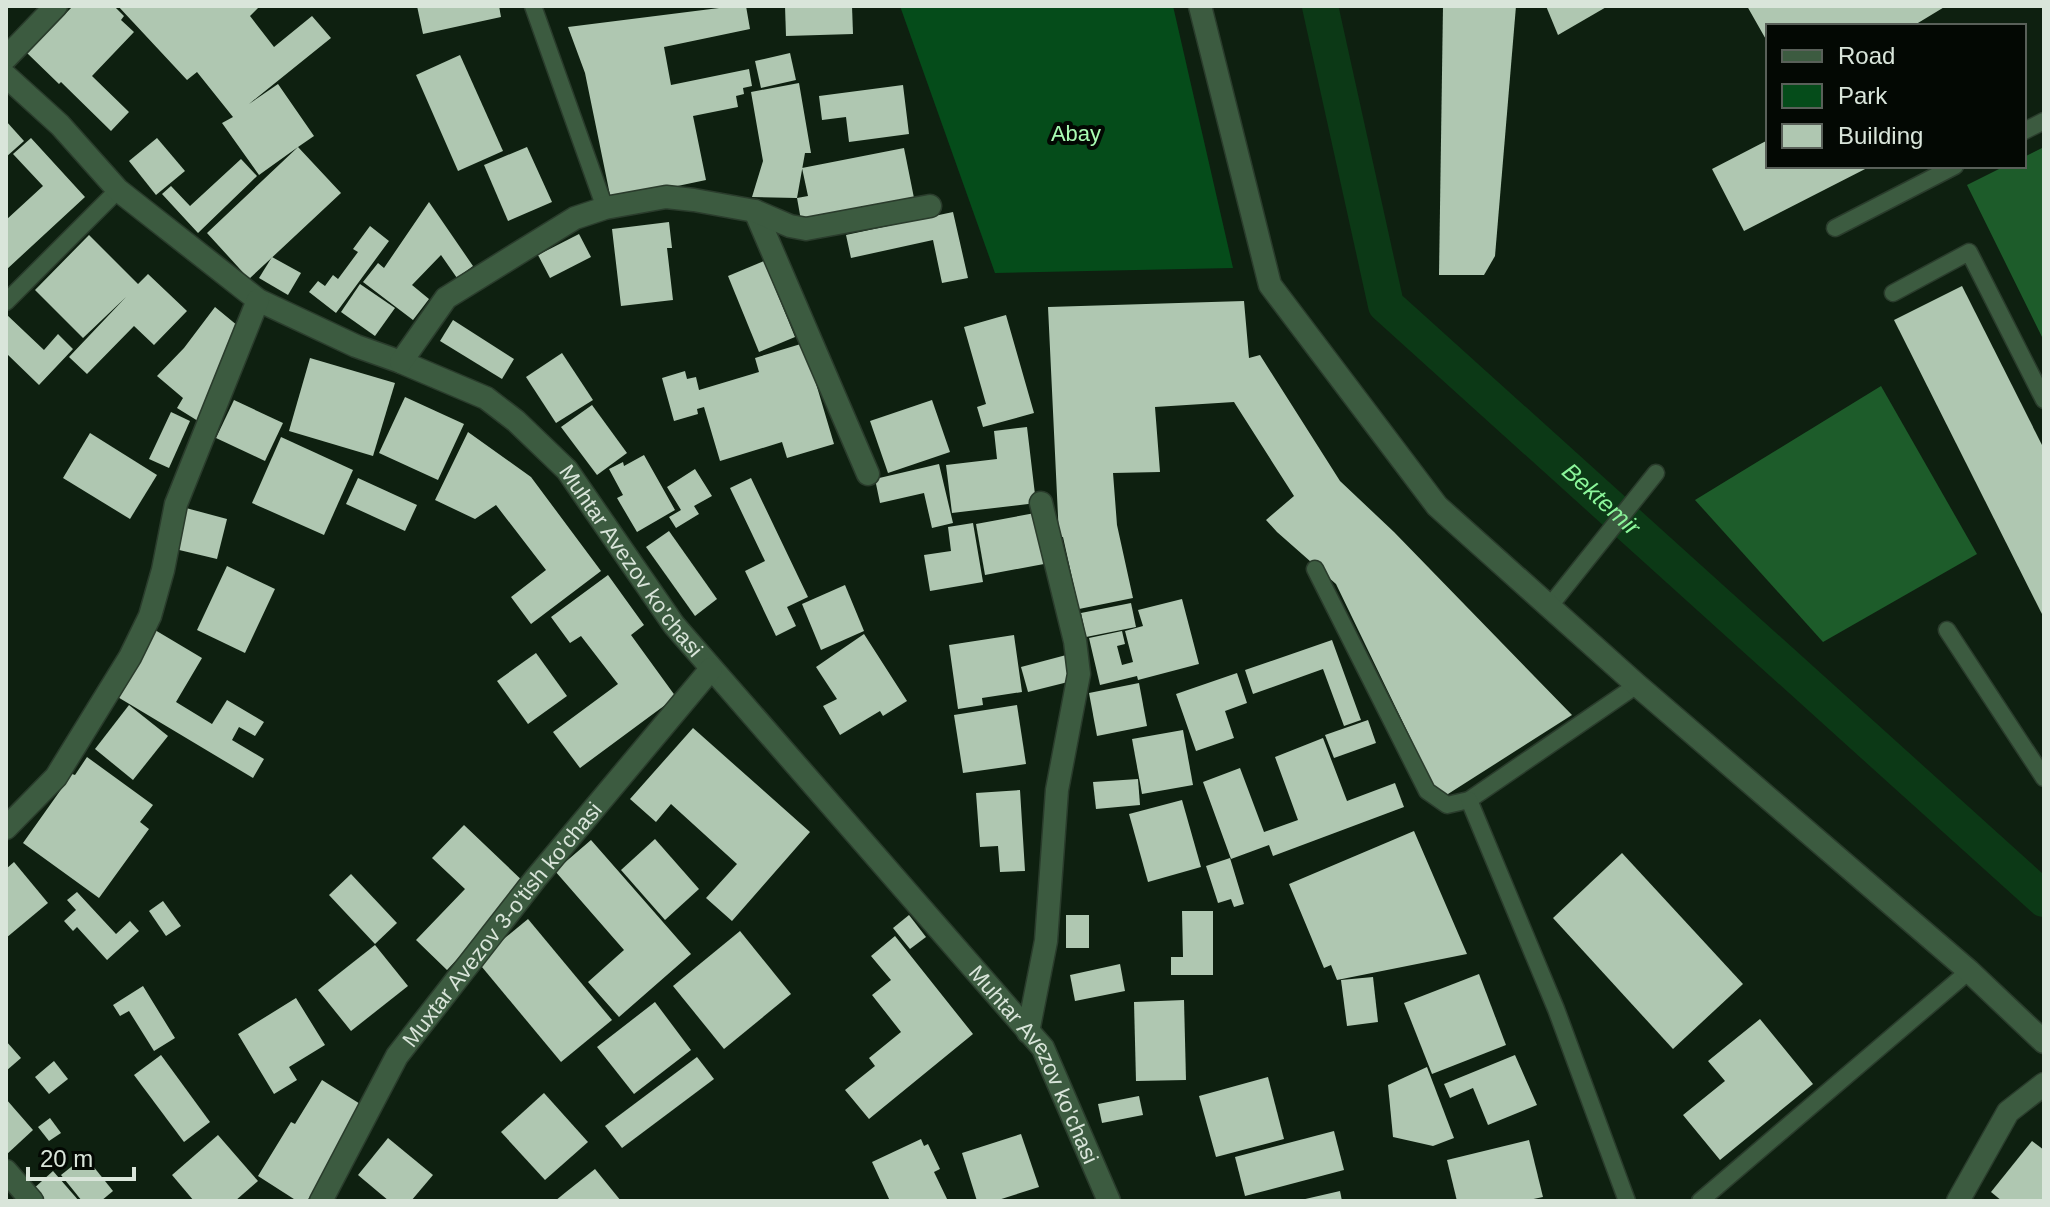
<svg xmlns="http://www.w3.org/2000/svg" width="2050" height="1207" font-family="Arial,sans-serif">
  <rect width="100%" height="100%" fill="#0e2010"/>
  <!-- green -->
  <polygon fill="#054c1a" points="900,6 1173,6 1233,268 995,273"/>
  <!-- forest -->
  <g fill="#1d5c2a">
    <polygon points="2044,147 2044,341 1967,185 2005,166 2024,166 2024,157"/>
    <polygon points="1881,386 1977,554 1823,642 1695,500"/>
  </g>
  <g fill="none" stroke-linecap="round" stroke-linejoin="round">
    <!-- canal -->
    <path stroke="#0c3916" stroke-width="36" id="s1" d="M1320 6 1386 305 2044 899"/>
  </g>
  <!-- building -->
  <g fill="#afc7b1">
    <polygon points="73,6 114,6 124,16 121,20 134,32 92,76 129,112 111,131 61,82 59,84 27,53"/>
    <polygon points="118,6 260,6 250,16 274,47 312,16 331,38 249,104 278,84 314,136 298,147 341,193 249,279 207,233 298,147 259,175 222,123 233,117 197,72 187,80"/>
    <polygon points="417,6 499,6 501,17 423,34"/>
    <polygon points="735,6 746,6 750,29 664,47 671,85 749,69 752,86 743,88 744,94 736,96 738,107 693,116 706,180 611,200 585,73 568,27"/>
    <polygon points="785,6 852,6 853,34 786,36"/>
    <polygon points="1443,6 1516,6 1495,256 1484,275 1439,275"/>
    <polygon points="1546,6 1608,6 1558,35"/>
    <polygon points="1747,6 1946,6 1913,26 1768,26 1768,43"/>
    <polygon points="790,53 796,80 761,88 755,61"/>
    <polygon points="460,55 503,151 458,171 416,75"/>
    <polygon points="799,83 811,153 805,153 797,198 808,196 802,168 904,148 915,203 802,226 797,198 752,197 763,161 751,92"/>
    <polygon points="903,85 909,134 849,142 846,117 822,120 819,96"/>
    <polygon points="6,121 24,141 6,157"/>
    <polygon points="31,138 85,197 6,270 6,220 43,186 13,154"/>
    <polygon points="157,138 185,171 156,195 129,161"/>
    <polygon points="1768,140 1768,166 1871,166 1744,231 1712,169"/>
    <polygon points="527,147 552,202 508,221 484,165"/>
    <polygon points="241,159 257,176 198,233 162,194 171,186 190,206"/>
    <polygon points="429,202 473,266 457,278 441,255 412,285 429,299 413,320 363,282 378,263 384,268"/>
    <polygon points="953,212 968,278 942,283 933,240 851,258 846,235"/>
    <polygon points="669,222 672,248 667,248 673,300 621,306 612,229"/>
    <polygon points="370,226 389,241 336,313 309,292 318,281 325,286 333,275 338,279 358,252 353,249"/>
    <polygon points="579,234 591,257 550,278 538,255"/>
    <polygon points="89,235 138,284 148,274 187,311 154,345 134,326 87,374 69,357 126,297 83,338 35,290"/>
    <polygon points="272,257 301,273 288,295 259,278"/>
    <polygon points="764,261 795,337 759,352 728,276"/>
    <polygon points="360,284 395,308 375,336 341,312"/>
    <polygon points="1962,286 2044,449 2044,618 1894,320"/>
    <polygon points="1244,301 1249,358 1260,355 1340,481 1394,532 1572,715 1448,794 1438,795 1336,584 1277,532 1266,520 1294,496 1234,402 1155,407 1160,472 1113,473 1117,525 1133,598 1079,609 1063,537 1059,537 1048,307"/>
    <polygon points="215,307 238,326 224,378 198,421 177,408 183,398 157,376 184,348"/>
    <polygon points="6,314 44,350 58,334 73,349 39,385 6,353"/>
    <polygon points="1006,315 1034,413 983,427 977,407 986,404 964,327"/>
    <polygon points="453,320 514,359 502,379 440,341"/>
    <polygon points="804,343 834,444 787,458 782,442 720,461 704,407 697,409 698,414 674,421 662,378 685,371 687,379 696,377 699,390 759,372 755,358"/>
    <polygon points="562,353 593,400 556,423 526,377"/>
    <polygon points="310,358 395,383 373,456 289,431"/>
    <polygon points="405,397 464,424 438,480 379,453"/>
    <polygon points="234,400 283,423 265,461 216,438"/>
    <polygon points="932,400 950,452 888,473 870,421"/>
    <polygon points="592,405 627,453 597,475 561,427"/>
    <polygon points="171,412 190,421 169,468 149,459"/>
    <polygon points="1027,427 1036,503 952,513 946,465 997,459 994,431"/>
    <polygon points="468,432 531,477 601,571 531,624 511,597 546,570 496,505 475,519 435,500"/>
    <polygon points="90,433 157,475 130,519 63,478"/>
    <polygon points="281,437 353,470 324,535 252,503"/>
    <polygon points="644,455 675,510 637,532 617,498 623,495 609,469 623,462 624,466"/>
    <polygon points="939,464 953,523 932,528 924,493 880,503 875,479"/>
    <polygon points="695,469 712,496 694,506 699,514 676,528 669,517 681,510 667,487"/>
    <polygon points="358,478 417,505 405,531 346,504"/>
    <polygon points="751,478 808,597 787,607 796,626 776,636 745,571 765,561 730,488"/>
    <polygon points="186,508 227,519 217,559 175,549"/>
    <polygon points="1035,513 1044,564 985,575 976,524"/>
    <polygon points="973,523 983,582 930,591 924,555 951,551 948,527"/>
    <polygon points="669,531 717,599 695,616 646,547"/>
    <polygon points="227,566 275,589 245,653 197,630"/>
    <polygon points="608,575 644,625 631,635 676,697 580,768 553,732 618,684 581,636 570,643 551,617"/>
    <polygon points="845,585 864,631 821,650 802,604"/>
    <polygon points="1182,599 1199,664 1138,680 1137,676 1100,685 1089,638 1122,631 1125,644 1117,646 1122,665 1133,662 1125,631 1143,626 1138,610"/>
    <polygon points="1131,603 1136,627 1086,637 1081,613"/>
    <polygon points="155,630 202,658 176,702 212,724 227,700 264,722 255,736 239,727 232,740 264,759 253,778 116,696"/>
    <polygon points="864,634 907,701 883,716 880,711 840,735 823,706 837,699 816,667"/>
    <polygon points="1014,635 1022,692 982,698 983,705 958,709 949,645"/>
    <polygon points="1332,640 1361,720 1344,726 1323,669 1253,694 1245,670"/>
    <polygon points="536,653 567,696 528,724 497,681"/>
    <polygon points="1070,654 1076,680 1028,692 1021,667"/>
    <polygon points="1237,673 1247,703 1225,711 1234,738 1196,751 1176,694"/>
    <polygon points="1139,683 1147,726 1097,736 1089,693"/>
    <polygon points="129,705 168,736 133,780 95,749"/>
    <polygon points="1017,705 1026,764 963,773 954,715"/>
    <polygon points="1368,720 1376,743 1334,758 1325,735"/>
    <polygon points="693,728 810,832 732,921 706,898 737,864 671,804 656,822 630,799"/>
    <polygon points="1183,730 1193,785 1142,794 1132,739"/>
    <polygon points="1323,738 1347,801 1395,783 1404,807 1273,856 1269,845 1231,859 1203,782 1240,768 1264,832 1298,820 1275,757"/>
    <polygon points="87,757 153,805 140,822 149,829 99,898 23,843 72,774 75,775"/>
    <polygon points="1138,779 1140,805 1096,809 1093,782"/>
    <polygon points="1020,790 1025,871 1000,872 998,846 980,847 976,793"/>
    <polygon points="1182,800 1201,867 1148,882 1129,814"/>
    <polygon points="464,825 527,885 447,970 416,940 465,889 432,858"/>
    <polygon points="1414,831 1467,954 1337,980 1331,965 1324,968 1289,884"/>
    <polygon points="655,839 699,889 665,920 621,870"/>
    <polygon points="591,840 691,954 619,1017 588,982 624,950 555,871"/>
    <polygon points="1622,853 1743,984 1673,1049 1553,918"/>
    <polygon points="1230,858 1244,904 1234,907 1231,899 1218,903 1206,866"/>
    <polygon points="14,862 48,903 6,938 6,869"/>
    <polygon points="351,874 397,923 375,944 329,895"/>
    <polygon points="77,892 116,934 130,921 139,931 107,960 77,927 73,931 64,921 76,910 67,900"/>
    <polygon points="163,901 181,926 166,936 149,911"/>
    <polygon points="1182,911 1213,911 1213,975 1171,975 1171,957 1183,957"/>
    <polygon points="909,915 926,937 910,949 893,928"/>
    <rect x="1066" y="915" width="23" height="33"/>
    <polygon points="528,919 612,1020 561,1062 477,961"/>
    <polygon points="740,931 791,994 724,1049 673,986"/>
    <polygon points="895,936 973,1034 869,1119 845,1090 875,1066 869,1058 901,1032 872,995 891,980 871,956"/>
    <polygon points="375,945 408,986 351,1031 318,990"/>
    <polygon points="1120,964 1125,991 1075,1001 1070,975"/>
    <polygon points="1479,974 1506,1045 1432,1074 1404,1003"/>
    <polygon points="1373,977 1378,1022 1347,1026 1341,980"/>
    <polygon points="143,986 175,1038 154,1051 129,1011 120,1016 113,1005"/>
    <polygon points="296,998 325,1045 289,1067 297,1080 274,1094 238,1034"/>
    <polygon points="1184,1000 1186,1080 1136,1081 1134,1002"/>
    <polygon points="655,1002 691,1050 634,1094 597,1047"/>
    <polygon points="1760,1019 1813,1084 1720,1160 1683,1115 1725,1081 1708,1061"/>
    <polygon points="6,1041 21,1058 6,1071"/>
    <polygon points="161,1055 210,1122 184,1142 134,1075"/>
    <polygon points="1515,1055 1537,1105 1488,1125 1473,1088 1450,1098 1444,1084"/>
    <polygon points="697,1057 714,1079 622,1148 605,1126"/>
    <polygon points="54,1061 68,1079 49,1094 35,1077"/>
    <polygon points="1427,1067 1454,1138 1433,1146 1393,1137 1388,1085"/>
    <polygon points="1268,1077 1284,1139 1216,1157 1199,1096"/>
    <polygon points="322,1080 365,1107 307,1201 297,1201 258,1176 291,1122 295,1124"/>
    <polygon points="544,1093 588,1142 545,1180 501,1132"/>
    <polygon points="1139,1096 1143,1115 1102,1123 1098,1104"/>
    <polygon points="6,1099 33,1130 6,1155"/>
    <polygon points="50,1118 61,1133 49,1141 38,1127"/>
    <polygon points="1334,1131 1344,1170 1245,1196 1235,1157"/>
    <polygon points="1021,1134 1039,1187 995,1201 977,1201 962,1153"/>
    <polygon points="218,1135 258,1181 235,1201 194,1201 172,1175"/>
    <polygon points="388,1138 433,1175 411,1201 389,1201 358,1175"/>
    <polygon points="921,1139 924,1146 928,1144 940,1169 934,1172 948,1201 890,1201 872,1162"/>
    <polygon points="1529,1140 1543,1197 1524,1201 1457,1201 1447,1160"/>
    <polygon points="2032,1141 2044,1150 2044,1201 2002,1201 1991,1192"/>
    <polygon points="85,1156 113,1191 101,1201 82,1201 61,1175"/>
    <polygon points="595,1169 621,1201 555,1201 566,1192"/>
    <polygon points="53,1171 79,1201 40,1201 31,1191"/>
    <polygon points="1340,1191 1342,1201 1301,1201 1301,1200"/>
  </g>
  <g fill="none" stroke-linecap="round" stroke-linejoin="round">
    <!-- service casing -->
    <g stroke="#2a3c2c" stroke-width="19">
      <g id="service">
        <polyline points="533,6 605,208"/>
        <polyline points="2024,131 2044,121"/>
        <polyline points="1835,228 1955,166"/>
        <polyline points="1893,293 1969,252 2044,400"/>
        <polyline points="6,302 118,190"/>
        <polyline points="1315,569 1427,791 1447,805 1469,800 1637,685"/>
        <polyline points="1549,607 1656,473"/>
        <polyline points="1947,630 2044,778"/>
        <polyline points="1469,800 1556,1009 1627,1201"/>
        <polyline points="1700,1201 1969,971"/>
      </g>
    </g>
    <!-- minor casing -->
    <g stroke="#2a3c2c" stroke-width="25">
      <g id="minor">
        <polyline points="1200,6 1270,285 1437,506 1637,685 1969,971 2044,1042"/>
        <polyline points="6,58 56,6"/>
        <path id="s2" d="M6 76 60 125 118 190 258 300 356 346 401 362 486 398 516 421 567 470 674 625 1043 1048 1109 1201"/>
        <polyline points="755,211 868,474"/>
        <polyline points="401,362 446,298 575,218 605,208 666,197 694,200 755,211 790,226 806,229 930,206"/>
        <polyline points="6,828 56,777 130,657 150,616 163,570 176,504 258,300"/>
        <polyline points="1028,1032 1046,941 1057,790 1079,674 1075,641 1041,503"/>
        <polyline points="6,1171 32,1201"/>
        <path id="s3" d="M321 1201 397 1056 536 878 711 669"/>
        <polyline points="1958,1201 2008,1112 2044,1084"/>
      </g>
    </g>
    <!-- service -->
    <use href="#service" stroke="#3c5b40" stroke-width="16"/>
    <!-- minor -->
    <use href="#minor" stroke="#3c5b40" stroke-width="22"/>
  </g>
  <g text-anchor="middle" stroke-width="8" stroke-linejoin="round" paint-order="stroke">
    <!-- park labels -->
    <g font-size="22" fill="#a9fcb3" stroke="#030803">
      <text x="1076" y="141">Abay</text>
    </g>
    <!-- street labels -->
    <g font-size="22" fill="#d9e5da" stroke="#030803">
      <text dy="8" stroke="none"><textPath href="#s2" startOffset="806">Muhtar Avezov ko'chasi</textPath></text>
      <text dy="8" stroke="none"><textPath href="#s3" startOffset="332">Muxtar Avezov 3-o'tish ko'chasi</textPath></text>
      <text dy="8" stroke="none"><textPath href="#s2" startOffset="1454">Muhtar Avezov ko'chasi</textPath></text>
    </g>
    <!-- water labels -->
    <g font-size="24" font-style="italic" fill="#8bf59a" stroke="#030803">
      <text dy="8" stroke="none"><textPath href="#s1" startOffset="596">Bektemir</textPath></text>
    </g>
  </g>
  <!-- border -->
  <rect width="2050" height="1207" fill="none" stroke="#d9e5da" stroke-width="16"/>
  <!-- legend -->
  <rect x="1766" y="24" width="260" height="144" fill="#030803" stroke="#596059" stroke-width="2"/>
  <rect x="1782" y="50" width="40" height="12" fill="#3c5b40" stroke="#596059" stroke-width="2"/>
  <text x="1838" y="64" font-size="24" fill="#d9e5da">Road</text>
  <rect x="1782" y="84" width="40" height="24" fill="#054c1a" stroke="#596059" stroke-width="2"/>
  <text x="1838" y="104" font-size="24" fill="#d9e5da">Park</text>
  <rect x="1782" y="124" width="40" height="24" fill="#afc7b1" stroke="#596059" stroke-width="2"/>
  <text x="1838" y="144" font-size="24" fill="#d9e5da">Building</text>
  <!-- scale -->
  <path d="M28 1167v12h106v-12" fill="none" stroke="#d9e5da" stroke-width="4"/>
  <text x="40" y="1167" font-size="24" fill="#d9e5da" stroke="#030803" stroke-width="6" paint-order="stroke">20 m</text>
</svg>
